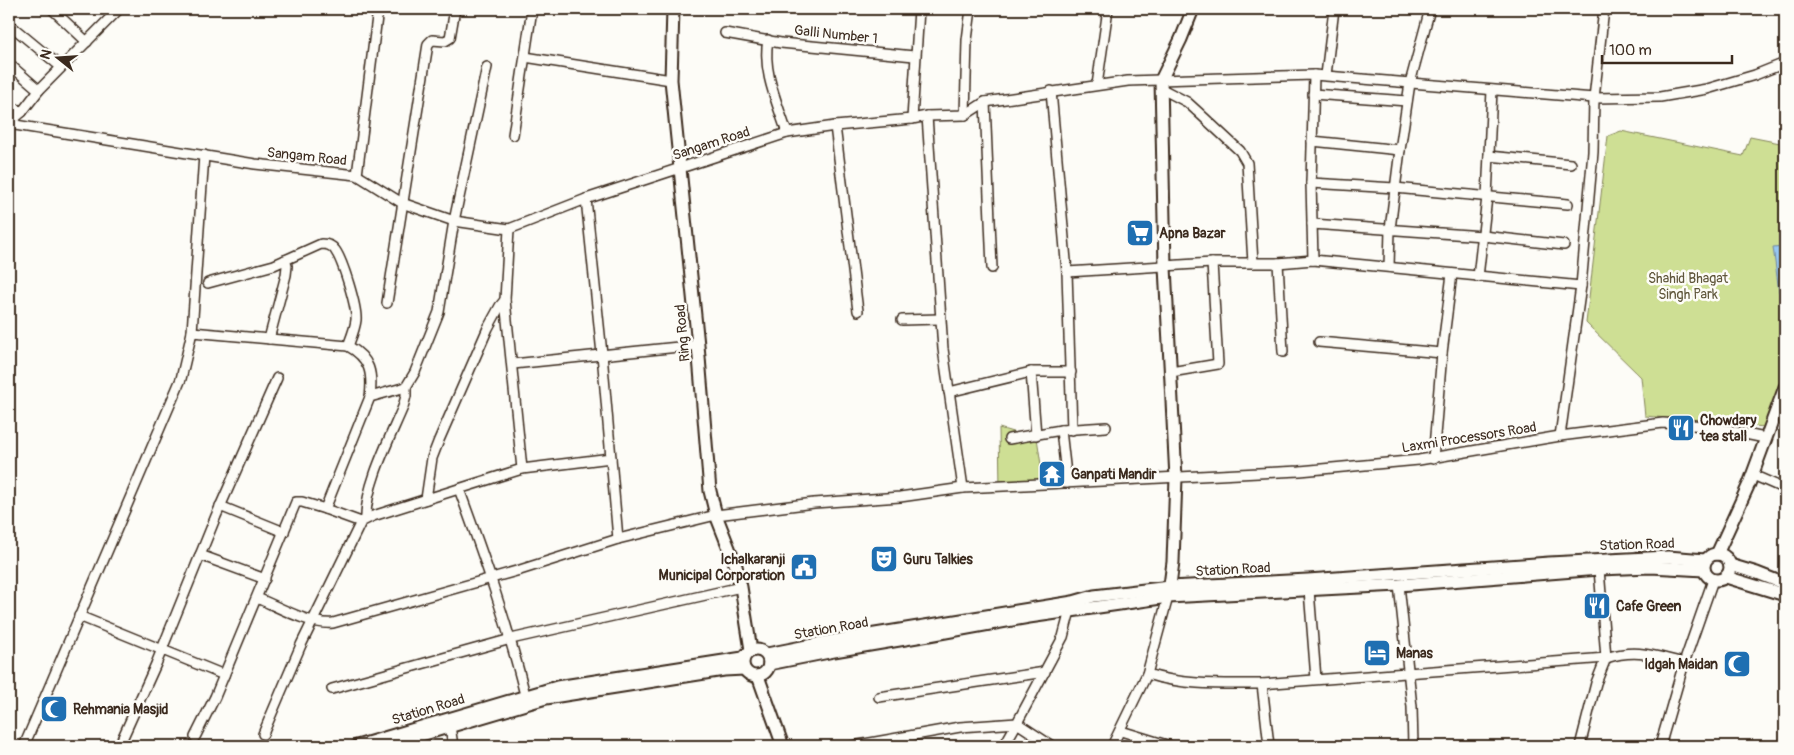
<svg xmlns="http://www.w3.org/2000/svg" width="1794" height="755" font-family="Pangolin,sans-serif">
  <rect width="100%" height="100%" fill="#fdfcf7"/>
  <filter id="ink" filterUnits="userSpaceOnUse"><feTurbulence type="fractalNoise" baseFrequency=".02" numOctaves="2"/><feDisplacementMap in="SourceGraphic" scale="10" xChannelSelector="R" yChannelSelector="G"/><feConvolveMatrix kernelMatrix="1 2 1 2 8 2 1 2 1" color-interpolation-filters="sRGB"/></filter>
  <g filter="url(#ink)">
    <!-- green -->
    <g fill="#cedf94" stroke="#848459">
      <polygon points="1621,131 1743,156 1750,137 1785,144 1785,373 1765,427 1645,416 1641,377 1586,323 1608,136"/>
      <polygon points="999,428 1023,435 1036,431 1044,485 1000,487"/>
    </g>
    <!-- water -->
    <polygon fill="#96c7f2" stroke="#72889d" points="1784,246 1785,291 1779,292 1773,247"/>
    <g fill="none" stroke-linecap="round" stroke-linejoin="round">
      <!-- minor casing -->
      <g stroke="#3b2a1e" stroke-width="12">
        <g id="minor">
          <polyline points="52,9 87,42"/>
          <polyline points="9,24 61,67"/>
          <polyline points="725,33 781,43 914,56"/>
          <path d="M768 40C762 72 778 104 787 133"/>
          <polyline points="525,57 671,80"/>
          <polyline points="9,64 39,90"/>
          <polyline points="1326,75 1334,9"/>
          <polyline points="1097,85 1108,9"/>
          <polyline points="1162,89 1187,102 1198,112 1240,151 1247,163 1253,263"/>
          <polyline points="1051,91 1067,272 1072,430"/>
          <polyline points="1313,94 1407,101"/>
          <polyline points="985,102 992,268"/>
          <polyline points="9,105 22,112"/>
          <polyline points="965,115 967,40 971,9"/>
          <polyline points="927,116 943,349 963,488"/>
          <polyline points="912,119 919,9"/>
          <polyline points="9,123 22,112 39,90 119,9"/>
          <polyline points="9,124 255,164 357,175 402,203 454,221 509,229 586,199 787,133 835,126 912,119 927,116 965,115 985,102 1128,81 1314,75 1594,98 1660,97 1707,89 1755,75 1785,63"/>
          <polyline points="835,126 858,311"/>
          <polyline points="513,135 532,9"/>
          <polyline points="1312,141 1400,150 1410,83 1430,9"/>
          <polyline points="1489,156 1571,164"/>
          <polyline points="357,175 378,9"/>
          <polyline points="1311,183 1395,188 1568,204"/>
          <polyline points="586,199 602,354 618,539"/>
          <polyline points="1312,224 1483,236 1564,245"/>
          <polyline points="1313,260 1311,183 1314,75"/>
          <polyline points="1278,263 1283,352"/>
          <polyline points="1389,267 1390,229 1400,150"/>
          <polyline points="1067,272 1212,263 1278,263 1313,260 1581,286"/>
          <polyline points="1478,277 1487,197 1492,90"/>
          <path d="M208 283 274 265 321 244C326 244 332 245 335 250 343 261 357 307 356 320 355 329 351 338 348 346"/>
          <polyline points="387,303 428,44 432,40 445,41 450,38 455,9"/>
          <polyline points="902,320 940,319"/>
          <path d="M192 332 348 346C370 358 373 373 370 397"/>
          <polyline points="269,339 286,275 287,266 285,260"/>
          <polyline points="1319,342 1442,353"/>
          <polyline points="513,364 698,345"/>
          <polyline points="1031,372 1036,435"/>
          <polyline points="1171,372 1218,364 1212,263"/>
          <polyline points="949,392 1031,372 1071,372"/>
          <polyline points="1061,430 1067,483"/>
          <polyline points="1560,436 1581,286 1593,152 1594,98 1604,9"/>
          <polyline points="1009,439 1061,430 1106,427"/>
          <polyline points="1433,459 1442,353 1452,274"/>
          <polyline points="522,469 611,458"/>
          <polyline points="1753,475 1785,489"/>
          <path d="M459 489C484 557 508 625 525 695"/>
          <polyline points="426,499 432,458 439,440 488,328 500,306 505,300"/>
          <polyline points="220,506 284,532"/>
          <polyline points="325,509 361,522"/>
          <path d="M366 518C365 486 390 438 403 407L406 396V387"/>
          <polyline points="200,555 265,579"/>
          <polyline points="1399,585 1412,707 1413,746"/>
          <polyline points="1309,590 1316,679"/>
          <path d="M257 598C279 607 309 625 333 623L520 570 618 539 716 515 814 503 900 497 963 488 1300 471 1419 460 1560 436 1663 423 1706 426 1765 438"/>
          <polyline points="79,616 224,675"/>
          <path d="M1147 674C1184 686 1224 684 1262 684L1269 746"/>
          <path d="M1262 684 1606 658C1637 648 1654 656 1684 663"/>
          <polyline points="332,689 511,639 741,587"/>
          <polyline points="879,697 1045,672"/>
          <polyline points="450,726 453,746"/>
          <polyline points="1121,731 1170,746"/>
          <polyline points="263,734 301,645 361,522 373,516 522,469 505,300 509,229"/>
          <polyline points="195,737 215,697 296,502 302,502 325,509 370,397 406,387 415,372 439,312 454,221 487,67"/>
          <polyline points="24,746 181,379 192,332 204,155"/>
          <polyline points="119,746 156,664 216,516 277,378"/>
          <polyline points="853,746 960,727 1017,723 1063,637 1071,607"/>
          <polyline points="1004,746 1017,723 1052,746"/>
          <polyline points="1112,746 1147,674 1168,597"/>
          <polyline points="1580,746 1596,683 1606,658 1599,569"/>
          <polyline points="1660,746 1684,663 1713,580"/>
        </g>
      </g>
      <!-- major casing -->
      <g stroke="#3b2a1e" stroke-width="15">
        <g id="major">
          <polyline points="673,9 671,80 698,345 710,491 716,515 736,566 741,587 751,650"/>
          <circle cx="1717" cy="567" r="13"/>
          <polyline points="1717,554 1749,484 1785,387"/>
          <polyline points="1730,565 1757,573 1785,584"/>
          <polyline points="1726,577 1785,595"/>
          <polyline points="1169,593 1173,562 1176,478 1165,267 1161,80 1181,39 1193,9"/>
          <circle cx="756" cy="663" r="13"/>
          <polyline points="767,654 832,641 1073,602 1094,596 1170,587 1308,580 1549,563 1668,557 1705,560"/>
          <polyline points="769,664 834,651 929,635 1029,617 1168,597 1399,585 1599,569 1651,567 1704,570"/>
          <polyline points="758,676 783,746"/>
          <polyline points="357,746 557,687 743,658"/>
          <polyline points="384,746 546,698 724,670 744,669"/>
        </g>
      </g>
      <!-- minor -->
      <use href="#minor" stroke="#fdfcf7" stroke-width="9"/>
      <!-- major -->
      <use href="#major" stroke="#fdfcf7" stroke-width="11"/>
    </g>
  </g>
  <!-- icons -->
  <defs>
    <g id="supermarket-square" transform="scale(1.4375)"><rect x="-9" y="-9" width="18" height="18" rx="4" fill="#1f6fb2" stroke="#fdfcf7"/><path d="M-6-5.5h2.5l.6 2H6L4.5 2H-2.5L-4.4-4H-6ZM-1.5 3.2a1.3 1.3 0 1 0 .1 0ZM3 3.2a1.3 1.3 0 1 0 .1 0Z" fill="#fff"/></g>
    <g id="restaurant-square" transform="scale(1.4375)"><rect x="-9" y="-9" width="18" height="18" rx="4" fill="#1f6fb2" stroke="#fdfcf7"/><path d="M-5-6h1v4h1v-4h1v4h1v-4h1v5L-1.5 .5V6h-2V.5L-5-1ZM5-6V6H3V1.5H1.5Q1.5-4 5-6Z" fill="#fff"/></g>
    <g id="temple-square" transform="scale(1.4375)"><rect x="-9" y="-9" width="18" height="18" rx="4" fill="#1f6fb2" stroke="#fdfcf7"/><path d="M0-6L5-2H3V0L6.5 2.5H4V6H1.5V3h-3V6H-4V2.5H-6.5L-3 0V-2H-5Z" fill="#fff"/></g>
    <g id="theatre-square" transform="scale(1.4375)"><rect x="-9" y="-9" width="18" height="18" rx="4" fill="#1f6fb2" stroke="#fdfcf7"/><path d="M-5-5.5Q0-4 5-5.5V0Q5 5 0 6Q-5 5-5 0ZM-3.3-2.5H-1v1.5H-3.3ZM1-2.5H3.3v1.5H1ZM-2.8 1Q0 5.5 2.8 1Z" fill="#fff"/></g>
    <g id="civic-square" transform="scale(1.4375)"><rect x="-9" y="-9" width="18" height="18" rx="4" fill="#1f6fb2" stroke="#fdfcf7"/><path d="M-.6-6.5H3V-4.5H.6V-3L4-1V1h2V6H-6V1h2V-1L-.6-3ZM-1.2 2.5V6h2.4V2.5Z" fill="#fff"/></g>
    <g id="hotel-square" transform="scale(1.4375)"><rect x="-9" y="-9" width="18" height="18" rx="4" fill="#1f6fb2" stroke="#fdfcf7"/><path d="M-6-4.5h1.5V1H6V5H4.5V3h-9V5H-6ZM-4 0a1.8 1.8 0 1 1 3.6 0ZM.5 0V-2.5h3Q6-2.5 6 0Z" fill="#fff"/></g>
    <g id="mosque-square" transform="scale(1.4375)"><rect x="-9" y="-9" width="18" height="18" rx="4" fill="#1f6fb2" stroke="#fdfcf7"/><path d="M3.5-4.9A6 6 0 1 0 3.5 4.9A5 5 0 1 1 3.5-4.9Z" fill="#fff"/></g>
  </defs>
  <g fill-rule="evenodd">
    <use href="#supermarket-square" x="1140" y="233"/>
    <use href="#restaurant-square" x="1681" y="428"/>
    <use href="#temple-square" x="1052" y="474"/>
    <use href="#theatre-square" x="884" y="559"/>
    <use href="#civic-square" x="804" y="567"/>
    <use href="#restaurant-square" x="1597" y="606"/>
    <use href="#hotel-square" x="1377" y="653"/>
    <use href="#mosque-square" x="1737" y="664"/>
    <use href="#mosque-square" x="54" y="709"/>
  </g>
  <g text-anchor="middle" stroke-width="5" stroke-linejoin="round" paint-order="stroke">
    <!-- street labels -->
    <g font-size="14" fill="#3b2a1e" stroke="#fdfcf7">
      <text transform="translate(836 34) rotate(6)" y="5">Galli Number 1</text>
      <text transform="translate(711 143) rotate(-18)" y="5">Sangam Road</text>
      <text transform="translate(307 156) rotate(6)" y="5">Sangam Road</text>
      <text transform="translate(682 333) rotate(-95)" y="5">Ring Road</text>
      <text transform="translate(1469 437) rotate(-9)" y="5">Laxmi Processors Road</text>
      <text transform="translate(1637 544) rotate(-2)" y="5">Station Road</text>
      <text transform="translate(1233 569) rotate(-3)" y="5">Station Road</text>
      <text transform="translate(831 628) rotate(-10)" y="5">Station Road</text>
      <text transform="translate(428 709) rotate(-17)" y="5">Station Road</text>
    </g>
    <!-- poi labels -->
    <g font-size="14" font-weight="bold" fill="#3b2a1e" stroke="#fdfcf7" text-anchor="start">
      <text x="1159" y="238">Apna Bazar</text>
      <text x="1700" y="425">Chowdary<tspan x="1700" dy="16">tea stall</tspan></text>
      <text x="1071" y="479">Ganpati Mandir</text>
      <text x="785" y="564" text-anchor="end">Ichalkaranji<tspan x="785" dy="16">Municipal Corporation</tspan></text>
      <text x="903" y="564">Guru Talkies</text>
      <text x="1616" y="611">Cafe Green</text>
      <text x="1396" y="658">Manas</text>
      <text x="1718" y="669" text-anchor="end">Idgah Maidan</text>
      <text x="73" y="714">Rehmania Masjid</text>
    </g>
    <!-- park labels -->
    <g font-size="14" fill="#60573c" stroke="#fdfcf7">
      <text x="1688" y="283">Shahid Bhagat<tspan x="1688" dy="16">Singh Park</tspan></text>
    </g>
  </g>
  <!-- margin -->
  <rect width="1794" height="755" fill="none" stroke="#fdfcf7" stroke-width="30"/>
  <rect x="15" y="15" width="1764" height="725" fill="none" stroke="#3b2a1e" stroke-width="2" filter="url(#ink)"/>
  <!-- north arrow -->
  <g transform="translate(58 58) rotate(287)" stroke="#fdfcf7" stroke-width="4" paint-order="stroke">
  <path d="M0-4L9 19L0 12L-9 19Z" fill="#3b2a1e"/>
  <text y="-8" font-size="14" font-weight="bold" text-anchor="middle" fill="#3b2a1e">N</text>
  </g>
  <!-- scale -->
  <path d="M1602 55v8h130v-8" fill="none" stroke="#3b2a1e" stroke-width="2.5"/>
  <text x="1609" y="55" font-size="15" fill="#3b2a1e" stroke="#fdfcf7" stroke-width="4" paint-order="stroke">100 m</text>
</svg>
